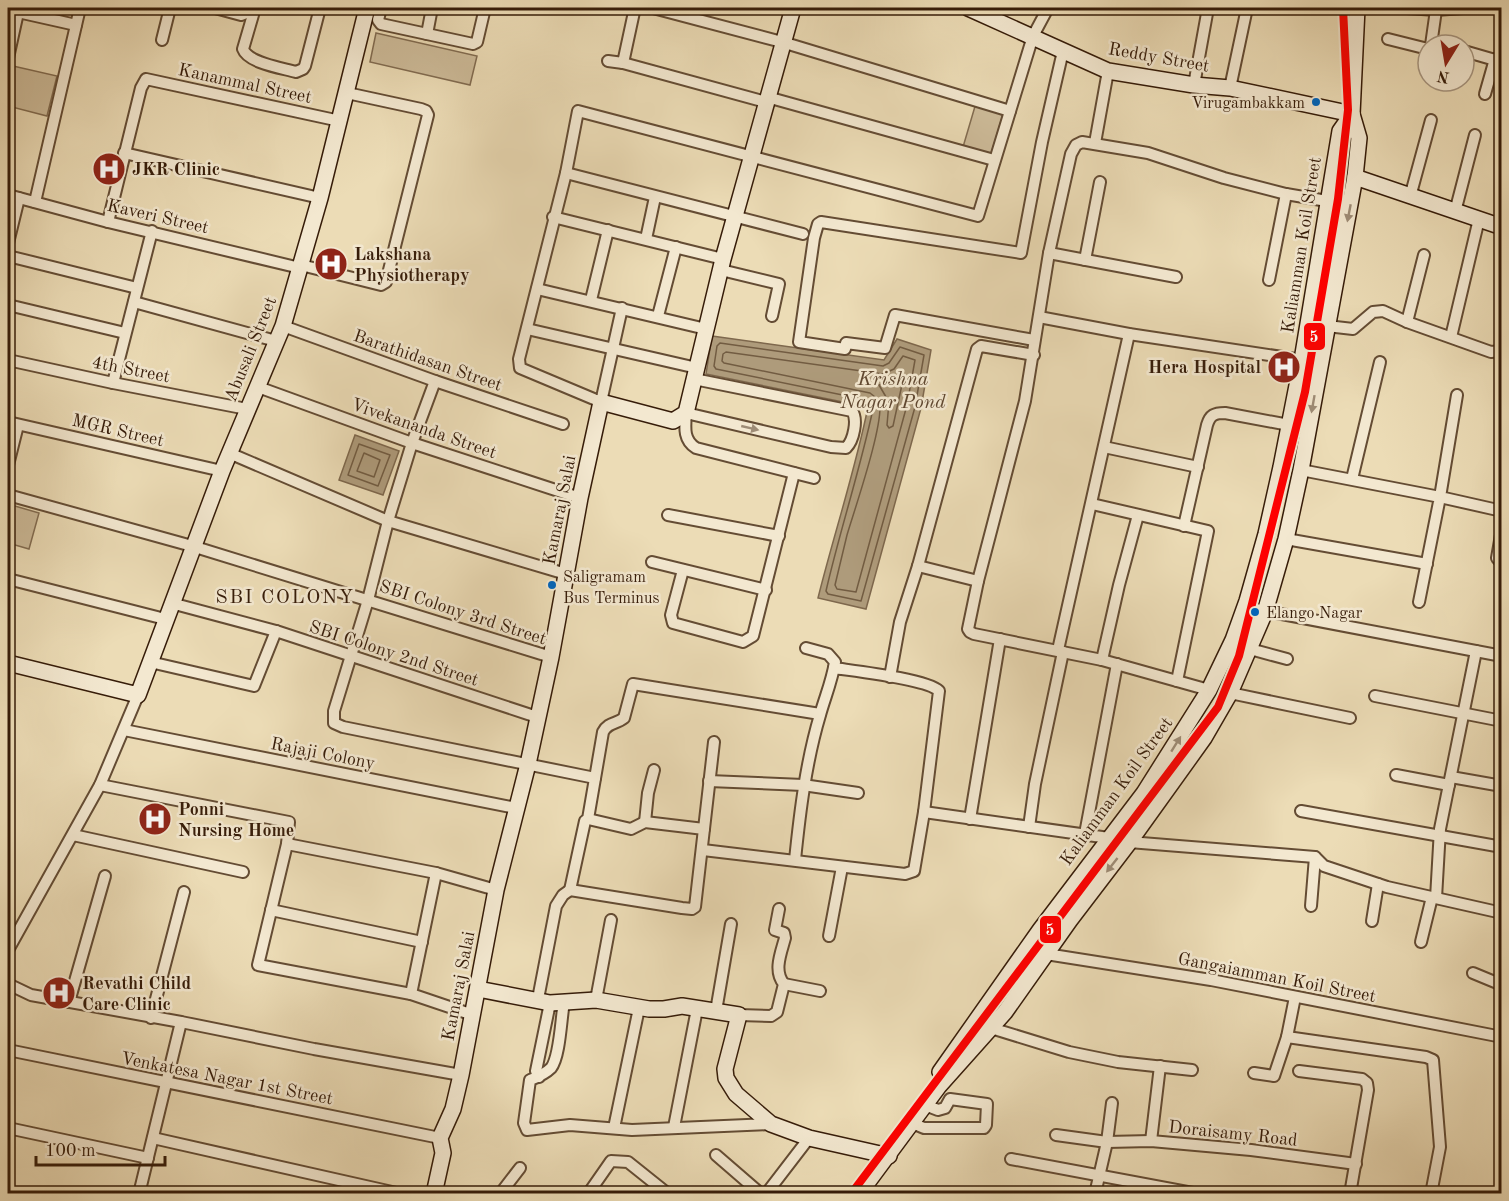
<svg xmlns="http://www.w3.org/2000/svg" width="1509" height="1201" font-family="'Old Standard TT',serif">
  <rect width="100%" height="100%" fill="#ecdcb6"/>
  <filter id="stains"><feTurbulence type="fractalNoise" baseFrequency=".00333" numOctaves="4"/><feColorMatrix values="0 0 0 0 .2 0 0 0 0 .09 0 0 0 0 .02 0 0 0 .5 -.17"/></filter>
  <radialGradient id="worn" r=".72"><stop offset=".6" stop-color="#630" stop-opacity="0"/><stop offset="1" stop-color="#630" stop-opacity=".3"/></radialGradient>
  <!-- green -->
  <g fill="#cdbb99" stroke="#826c51" stroke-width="1.5">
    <polygon points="376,33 477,56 470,85 370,62"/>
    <polygon points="13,66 57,76 47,116 8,106 8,84"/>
    <polygon points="976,103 1004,111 991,154 963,147"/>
    <polygon points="8,504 39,513 29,549 8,543"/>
  </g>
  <!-- water -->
  <g fill="#ae9b7b" stroke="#7e684d" stroke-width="1.5">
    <path d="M712 336 884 360 897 339 931 350 921 408 866 609 818 598C834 534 855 471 868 407L706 374Z"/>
    <polygon points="355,435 399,451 383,495 339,480"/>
  </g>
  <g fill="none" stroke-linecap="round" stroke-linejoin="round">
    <!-- shore -->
    <g stroke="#725c42" stroke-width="1.5">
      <path d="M720 343 883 366 889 363 900 347 924 355 915 407 861 601 828 594 826 591C840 530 860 470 873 409L872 404 867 400 716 369 714 366 717 346Z"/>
      <path d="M726 352 883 374 894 369 903 356 915 360 907 405 856 592 837 589 835 585C839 569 843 552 847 535 854 511 886 419 879 400L870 393 724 363 722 361 723 354Z"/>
      <polygon points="900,377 903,380 893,426 889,428 887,425 889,402 879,385"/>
      <polygon points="359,444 390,455 378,486 348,475"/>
      <polygon points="364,453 380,460 374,477 357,471"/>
    </g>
    <!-- street casing -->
    <g stroke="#644c34" stroke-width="14">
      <g id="street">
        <polyline points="215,8 241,15 246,13 250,8"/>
        <path d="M255 8 243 49C248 63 282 68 296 72L303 69 305 66 320 8"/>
        <polyline points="381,8 378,20 381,24 473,44 477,42 485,8"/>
        <polyline points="653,8 782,42 1010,111"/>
        <polyline points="1407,8 1436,10 1463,8"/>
        <polyline points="18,12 76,25"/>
        <polyline points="427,34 432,8"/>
        <polyline points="1388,39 1428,49"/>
        <polyline points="162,40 170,8"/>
        <polyline points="1431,45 1436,10"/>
        <polyline points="1464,51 1502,62"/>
        <polyline points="8,58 19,8"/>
        <polyline points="608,61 623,63 634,12 637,8"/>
        <polyline points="623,63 766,102"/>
        <polyline points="1428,64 1428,62"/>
        <polyline points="1194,85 1208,8"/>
        <polyline points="1230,88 1247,8"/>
        <polyline points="1485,94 1495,59"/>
        <polyline points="767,97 994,160"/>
        <polyline points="1095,143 1108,71"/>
        <polyline points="124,153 320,198"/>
        <polyline points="566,173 803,234"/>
        <polyline points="8,195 108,222 300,268"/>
        <polyline points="1410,197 1431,120"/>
        <polyline points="35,202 80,8"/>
        <polyline points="1455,212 1475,135"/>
        <polyline points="553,217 723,259"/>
        <polyline points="108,222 141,88 146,79 340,121"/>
        <polyline points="646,239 655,197"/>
        <polyline points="8,243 19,198"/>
        <polyline points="1049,253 1176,277"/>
        <polyline points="8,256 137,288"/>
        <polyline points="1085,260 1100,182"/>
        <polyline points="301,265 381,285 386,282 428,115 426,111 421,109 347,93"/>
        <polyline points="721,270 779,284 772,316"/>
        <polyline points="1269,280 1286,194"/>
        <polyline points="537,289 706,329"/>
        <polyline points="591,300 608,230"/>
        <polyline points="134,302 276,341"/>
        <polyline points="8,305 125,333"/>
        <polyline points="622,308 601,402 520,368 519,359 566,173 578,111 978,216 1033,36 1048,8"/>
        <polyline points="658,316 676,247"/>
        <polyline points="1039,317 1129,334 1302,360"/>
        <polyline points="1407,322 1424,255"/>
        <polyline points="283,326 435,381 563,424"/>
        <polyline points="1327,326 1353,329 1373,312 1383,311 1407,322 1491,352 1500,351 1502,347"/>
        <polyline points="527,329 697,368"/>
        <polyline points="1451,337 1479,219"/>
        <polyline points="1034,340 895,315 885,348 846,343 845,349 799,342 814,238 818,224 821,222 1021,253 1042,142 1063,51"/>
        <polyline points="8,360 113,383 247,409"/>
        <path d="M694 379 852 411C858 419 854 440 846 448L831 447 686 413C685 427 683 440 696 448L814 478"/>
        <polyline points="435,381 412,443 388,521 368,600 334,711 334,723 343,727 595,778"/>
        <polyline points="113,383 152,231"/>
        <polyline points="258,387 412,443 580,498"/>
        <polyline points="1457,395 1440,497 1502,511"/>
        <polyline points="8,422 222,471"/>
        <polyline points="1104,447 1198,467"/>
        <polyline points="229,453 388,521 566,574"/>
        <polyline points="8,465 18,425"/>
        <polyline points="1301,470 1440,497 1419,602"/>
        <polyline points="1352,479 1380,362"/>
        <polyline points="8,495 192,546 551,657"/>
        <polyline points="1092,504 1208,531 1177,681"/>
        <polyline points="668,515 779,536"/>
        <path d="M1184 526 1207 425C1210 415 1214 413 1225 413L1289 425"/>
        <polyline points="1502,529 1497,558 1502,564"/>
        <polyline points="1286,539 1427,564"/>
        <polyline points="652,562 766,590"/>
        <polyline points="918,566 978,581"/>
        <polyline points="683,570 671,615 673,623 743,642 753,636 794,473"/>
        <polyline points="8,579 165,619"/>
        <polyline points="171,603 276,631 537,717"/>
        <polyline points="1245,607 1502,656"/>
        <polyline points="1250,649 1287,659"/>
        <polyline points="1058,650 1129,334"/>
        <polyline points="1102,660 1119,585 1138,515"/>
        <polyline points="150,662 254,686 276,631"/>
        <polyline points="890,677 900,622 918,566 977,349 981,346 1034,355"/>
        <polyline points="1209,690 1102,660 974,634 970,632 968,629 978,581 1025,401 1049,253 1071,154 1076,145 1082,142 1148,153 1224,178 1286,194 1327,201"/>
        <polyline points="1230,693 1350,718"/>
        <polyline points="1375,696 1502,721"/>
        <polyline points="124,730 516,808"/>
        <polyline points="1396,775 1449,785"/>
        <polyline points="1451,777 1502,786"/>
        <polyline points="709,781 803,785 858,793"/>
        <polyline points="100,785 289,822 287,844 258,965 411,994 473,1015"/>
        <polyline points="1301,811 1502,847"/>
        <polyline points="924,812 1109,838"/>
        <polyline points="588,819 631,829 645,822 704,829"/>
        <polyline points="970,819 1000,639"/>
        <polyline points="645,822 648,793 654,770"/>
        <polyline points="1029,827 1035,784 1063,652"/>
        <polyline points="1085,834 1117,664"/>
        <polyline points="73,835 243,872"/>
        <polyline points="1129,842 1315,857 1324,866 1387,887 1502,913"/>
        <polyline points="287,844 436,873 496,890"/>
        <path d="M703 850 905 874 914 871 924 812 939 691C927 679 854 671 834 668"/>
        <path d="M795 860C800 811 806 762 820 715 825 697 832 681 835 662L828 654 806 648"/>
        <path d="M570 890 585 821 588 819 603 732C608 722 617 724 624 718L633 684 820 714"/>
        <polyline points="570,890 682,908 692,909 695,907 714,742"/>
        <polyline points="1436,898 1440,829 1476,651"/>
        <polyline points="1311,906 1315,857"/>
        <polyline points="271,910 422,942"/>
        <polyline points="1372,921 1378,884"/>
        <polyline points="829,936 842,867"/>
        <polyline points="1421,942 1432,897"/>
        <polyline points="8,950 100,785 138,695"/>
        <polyline points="1046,954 1211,980 1502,1037"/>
        <polyline points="1473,973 1502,985"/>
        <polyline points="8,984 31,995 181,1022 314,1049 461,1075"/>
        <polyline points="784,984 820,991"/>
        <polyline points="411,994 436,873"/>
        <polyline points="538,999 556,906 563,895 570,890"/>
        <polyline points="596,1000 611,920"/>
        <polyline points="69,1002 105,876"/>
        <path d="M564 1002C561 1018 560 1057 551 1068 545 1074 538 1077 530 1080L524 1123 527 1130 570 1125 632 1130 771 1124"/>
        <polyline points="716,1011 731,924"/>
        <path d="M739 1015 771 1016 777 1012 784 984C773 971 781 953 785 938L784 933 775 930 779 909"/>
        <polyline points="151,1018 184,892"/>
        <polyline points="991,1028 1069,1052 1118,1062 1192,1070"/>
        <polyline points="1287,1037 1426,1057 1433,1060 1440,1147 1431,1194"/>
        <polyline points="8,1050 440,1138"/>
        <polyline points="1299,1071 1362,1079 1367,1083 1368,1090 1350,1194"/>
        <polyline points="1254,1073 1274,1076 1287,1037 1295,997"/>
        <polyline points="539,1077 536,1071 550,1003"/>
        <polyline points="912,1123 924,1128 984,1128 986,1125 987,1104 950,1099 945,1108 938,1110 925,1105"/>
        <polyline points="674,1127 697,1009"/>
        <polyline points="8,1128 148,1158"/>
        <polyline points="614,1128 639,1008"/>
        <polyline points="1056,1135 1107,1142 1151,1141 1251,1150 1356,1164"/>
        <polyline points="153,1138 401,1194"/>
        <polyline points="1151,1141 1160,1066"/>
        <polyline points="716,1155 761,1194"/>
        <polyline points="1011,1159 1198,1194"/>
        <polyline points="851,1193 851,1194"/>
        <polyline points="139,1194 181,1022"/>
        <polyline points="500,1194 520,1168"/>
        <polyline points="588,1194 611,1161 628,1162 668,1194"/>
        <polyline points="766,1194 809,1138"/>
        <polyline points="1095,1194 1107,1142 1112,1103"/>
      </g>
    </g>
    <!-- secondary casing -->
    <g stroke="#361c09" stroke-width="18">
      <g id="secondary">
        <polyline points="968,8 1108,71 1194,85 1230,88 1352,114"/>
        <polyline points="1355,177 1502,227"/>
        <polyline points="8,663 138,695 222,471 283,326 320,198 367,8"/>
        <polyline points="478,989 550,1003 596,1000 649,1009 664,1009 682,1006 739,1015 725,1069 726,1078 736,1094 771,1124 809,1138 889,1156"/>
        <polyline points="940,1072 1040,930 1144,793 1209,690 1233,640 1247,601 1266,534 1281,467 1302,360 1340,131 1352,114"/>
        <polyline points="434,1194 443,1153 440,1138 453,1109 461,1075 496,890 528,764 551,657 580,498 601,402 673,421 686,413 723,259 793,8"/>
        <polyline points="859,1194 939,1086 1005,1012 1070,920 1128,844 1204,738 1230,693 1265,612 1286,539 1301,470 1355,177 1359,138 1352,114 1357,8"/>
      </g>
    </g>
    <!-- street -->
    <use href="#street" stroke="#f3e8d0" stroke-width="10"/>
    <!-- secondary -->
    <use href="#secondary" stroke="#f3e8d0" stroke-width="15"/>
    <!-- metro-1 casing -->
    <g stroke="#f3e8d0" stroke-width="12">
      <polyline id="metro-1" points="851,1194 1218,707 1239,656 1305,392 1338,199 1348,110 1343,8"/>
    </g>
    <!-- metro-1 -->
    <use href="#metro-1" stroke="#f00" stroke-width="8"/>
  </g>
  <!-- one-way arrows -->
  <defs><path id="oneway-solid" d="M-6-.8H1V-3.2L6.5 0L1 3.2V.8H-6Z" transform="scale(1.5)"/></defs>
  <g fill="#9e8c76">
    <use href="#oneway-solid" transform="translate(1349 213) rotate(101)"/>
    <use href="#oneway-solid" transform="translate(1313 404) rotate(100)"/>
    <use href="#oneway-solid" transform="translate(750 428) rotate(13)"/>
    <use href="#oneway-solid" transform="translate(1176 744) rotate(-58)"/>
    <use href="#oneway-solid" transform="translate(1112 865) rotate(128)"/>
  </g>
  <!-- icons -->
  <defs>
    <g id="hospital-disc" transform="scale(1.725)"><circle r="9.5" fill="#8f2418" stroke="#f3e8d0"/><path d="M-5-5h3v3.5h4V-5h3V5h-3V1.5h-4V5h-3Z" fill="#fff"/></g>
  </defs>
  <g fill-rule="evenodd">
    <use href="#hospital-disc" x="109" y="169"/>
    <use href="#hospital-disc" x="331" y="264"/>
    <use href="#hospital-disc" x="1284" y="367"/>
    <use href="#hospital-disc" x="155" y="819"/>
    <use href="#hospital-disc" x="59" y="993"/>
  </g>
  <!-- markers -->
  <g fill="#0065bd" stroke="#f3e8d0" stroke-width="2">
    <circle cx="1316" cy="102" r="5"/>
    <circle cx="552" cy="585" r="5"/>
    <circle cx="1255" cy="612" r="5"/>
  </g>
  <g text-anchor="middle" stroke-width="5" stroke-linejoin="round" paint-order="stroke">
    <!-- bus labels -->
    <g font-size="16" fill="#361c09" stroke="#f3e8d0" text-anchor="start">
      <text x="1305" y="108" text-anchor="end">Virugambakkam</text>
      <text x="563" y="582">Saligramam<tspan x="563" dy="21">Bus Terminus</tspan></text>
      <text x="1266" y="618">Elango Nagar</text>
    </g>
    <!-- street labels -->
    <g font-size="18" fill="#361c09" stroke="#f3e8d0">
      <text transform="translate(1159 57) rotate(10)" y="6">Reddy Street</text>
      <text transform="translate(245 83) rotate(12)" y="6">Kanammal Street</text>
      <text transform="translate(158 216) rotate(13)" y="6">Kaveri Street</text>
      <text transform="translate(1301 245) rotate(-81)" y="6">Kaliamman Koil Street</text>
      <text transform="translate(250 349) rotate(-68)" y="6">Abusali Street</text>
      <text transform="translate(428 360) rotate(19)" y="6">Barathidasan Street</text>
      <text transform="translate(131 369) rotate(11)" y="6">4th Street</text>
      <text transform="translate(424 428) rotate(19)" y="6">Vivekananda Street</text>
      <text transform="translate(118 430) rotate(13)" y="6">MGR Street</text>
      <text transform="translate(559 510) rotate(-79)" y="6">Kamaraj Salai</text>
      <text transform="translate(463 612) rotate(18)" y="6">SBI Colony 3rd Street</text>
      <text transform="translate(394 653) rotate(18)" y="6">SBI Colony 2nd Street</text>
      <text transform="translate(323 753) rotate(11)" y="6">Rajaji Colony</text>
      <text transform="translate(1116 791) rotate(-54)" y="6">Kaliamman Koil Street</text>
      <text transform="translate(1277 977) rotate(11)" y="6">Gangaiamman Koil Street</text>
      <text transform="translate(458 986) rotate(-79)" y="6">Kamaraj Salai</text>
      <text transform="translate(227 1078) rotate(11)" y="6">Venkatesa Nagar 1st Street</text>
      <text transform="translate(1233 1133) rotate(6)" y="6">Doraisamy Road</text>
    </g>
    <!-- poi labels -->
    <g font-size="18" font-weight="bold" fill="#361c09" stroke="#f3e8d0" text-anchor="start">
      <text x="132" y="175">JKR Clinic</text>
      <text x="354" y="260">Lakshana<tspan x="354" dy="21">Physiotherapy</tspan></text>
      <text x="1261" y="373" text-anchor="end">Hera Hospital</text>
      <text x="178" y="815">Ponni<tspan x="178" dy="21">Nursing Home</tspan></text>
      <text x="82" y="989">Revathi Child<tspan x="82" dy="21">Care Clinic</tspan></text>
    </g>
    <!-- water labels -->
    <g font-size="20" font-style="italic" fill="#604831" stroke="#f3e8d0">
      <text x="893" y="385">Krishna<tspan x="893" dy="23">Nagar Pond</tspan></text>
    </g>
    <!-- neighbourhood labels -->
    <g font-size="20" letter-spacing="1.5" fill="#361c09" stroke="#f3e8d0">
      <text x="285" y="603">SBI COLONY</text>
    </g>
  </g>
  <g stroke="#f3e8d0" stroke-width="2">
    <rect x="1303" y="322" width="23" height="29" rx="6" fill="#f00"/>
    <rect x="1039" y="915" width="23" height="29" rx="6" fill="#f00"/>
  </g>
  <g font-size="16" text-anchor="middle" font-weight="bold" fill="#fff">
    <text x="1314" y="342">5</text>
    <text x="1050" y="935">5</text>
  </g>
  <!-- margin -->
  <rect width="1509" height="1201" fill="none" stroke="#ecdcb6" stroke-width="30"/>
  <rect x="9" y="9" width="1491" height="1183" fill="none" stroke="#361c09" stroke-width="3"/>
  <rect x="15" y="15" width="1479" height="1171" fill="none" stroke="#361c09" stroke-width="1.5"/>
  <!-- north arrow -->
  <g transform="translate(1446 63) rotate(191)"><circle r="28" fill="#f3e8d0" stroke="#a79680" stroke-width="1.5"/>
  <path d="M0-4.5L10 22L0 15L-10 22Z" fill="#8f2418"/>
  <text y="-9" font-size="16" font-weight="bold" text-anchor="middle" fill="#361c09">N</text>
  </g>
  <!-- scale -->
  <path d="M36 1156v9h129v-9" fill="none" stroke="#361c09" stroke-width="3"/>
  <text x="45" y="1156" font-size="18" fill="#361c09" stroke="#f3e8d0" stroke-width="4.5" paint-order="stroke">100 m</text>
  <rect width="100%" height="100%" filter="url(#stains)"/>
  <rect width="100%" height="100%" fill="url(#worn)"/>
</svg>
